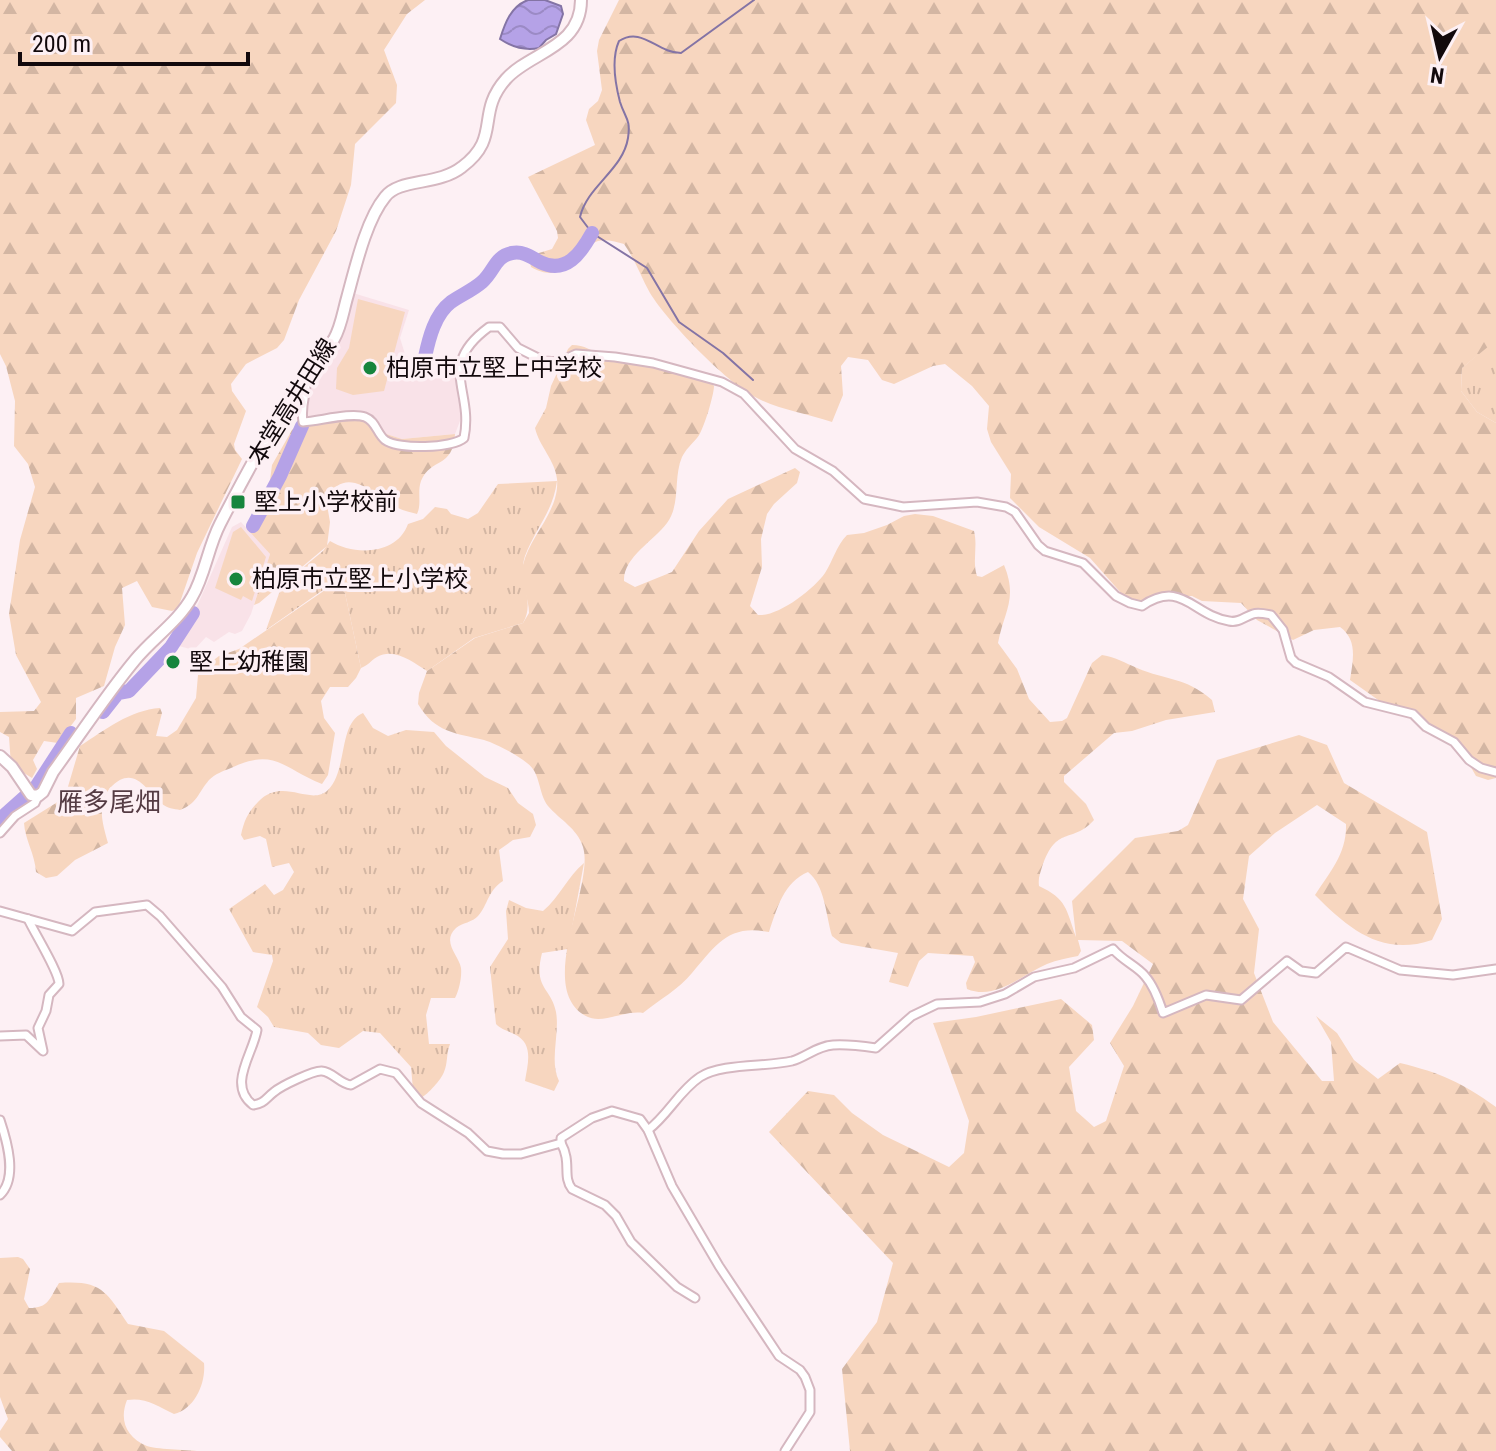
<svg xmlns="http://www.w3.org/2000/svg" width="1496" height="1451" font-family="'Roboto Condensed','Noto Sans JP',sans-serif">
  <defs>
    <pattern id="grass-tufts" width="24" height="20" patternUnits="userSpaceOnUse" patternTransform="scale(2)"><rect width="24" height="20" fill="#f7d6bf"/><path d="M3 7l-1-3M5 7V3M7 7l1-3M15 17l-1-3M17 17v-4M19 17l1-3" fill="none" stroke="#d3b6a3"/></pattern>
    <pattern id="forest-firs" width="22" height="20" patternUnits="userSpaceOnUse" patternTransform="scale(2)"><rect width="22" height="20" fill="#f7d6bf"/><path d="M5 1l3.5 6h-7zM16 11l3.5 6h-7z" fill="#d3b6a3"/></pattern>
    <pattern id="water-waves" width="16" height="10" patternUnits="userSpaceOnUse" patternTransform="scale(2)"><rect width="16" height="10" fill="#b5a2e7"/><path d="M0 5q4-4 8 0t8 0" fill="none" stroke="#9b8ac5"/></pattern>
  </defs>
  <rect width="100%" height="100%" fill="#fdf0f4"/>
  <!-- built -->
  <g fill="#f9e2e8">
    <polygon points="353,293 409,310 400,338 405,354 417,365 431,372 446,371 455,375 463,413 455,434 402,439 383,433 366,413 308,417 304,401 313,373 340,340"/>
    <polygon points="241,522 270,554 251,614 242,631 235,634 229,632 214,642 206,637 194,650 175,645 194,613 232,527"/>
  </g>
  <!-- grass -->
  <g fill="url(#grass-tufts)">
    <polygon points="1489,345 1496,346 1496,423 1477,412 1461,391 1462,368"/>
    <path d="M557 481C553 512 535 529 525 556 517 580 536 601 523 623L474 638 427 671C413 662 394 647 377 657 370 661 369 665 361 668L345 593 340 589 323 590 266 630 282 585 323 551 330 541C354 556 397 555 408 524L423 519 435 507 447 509 451 514 468 519 478 513 498 484Z"/>
    <path d="M363 713 373 728 388 736 406 730 434 732 446 746 485 777 508 788 518 803 533 814 536 825 530 837 513 840 499 850 503 881C488 890 488 905 478 916 473 922 462 923 456 928 441 942 459 955 461 968 462 977 459 991 455 998H431L426 1015 429 1044H450C446 1054 448 1063 444 1072 441 1080 428 1094 421 1098L413 1090 411 1067 380 1033 363 1031 339 1048 321 1045 308 1033 274 1027 268 1017 257 1007 273 961 272 955 253 952 229 909 265 884 274 895 283 890 294 872 289 863 272 867 266 839 260 836 244 840 241 835C244 821 248 812 258 802 283 776 310 807 328 790 348 770 338 723 363 713Z"/>
    <path d="M584 863 568 949 542 953C533 989 551 987 556 1012 560 1034 549 1061 559 1081L554 1091 525 1081C528 1063 534 1043 514 1034 506 1030 502 1030 496 1024L490 967 508 939 506 911 509 900 526 908 543 911C560 897 567 877 584 863Z"/>
  </g>
  <!-- forest -->
  <g fill="url(#forest-firs)">
    <polygon points="0,0 425,0 407,14 384,50 397,85 396,103 355,144 351,185 336,231 299,300 284,340 277,348 246,364 231,384 232,391 246,411 234,444 235,450 242,459 197,553 178,608 172,611 152,607 137,581 122,588 125,625 115,647 104,686 76,698 76,719 58,743 44,741 33,760 37,769 32,778 11,765 9,737 0,732 0,712 34,711 41,702 16,655 9,614 20,540 35,487 28,464 14,446 15,401 6,366 0,354"/>
    <path d="M619 0H1496V346H1489L1462 368 1461 391 1477 412 1496 423V778L1488 780 1476 776 1458 745 1381 702 1350 680C1353 660 1358 640 1340 627L1314 630 1293 640 1257 620 1241 603 1202 601 1192 596 1168 597 1156 602 1131 600 1122 594 1090 558 1039 527 1010 498 1011 474 991 442 987 429 989 406 972 386 945 364 933 366 894 384 882 380 868 360 848 357 841 366 843 395 832 422C806 413 779 410 755 397 726 382 667 321 650 293 641 277 635 259 624 244 616 242 607 239 598 241 578 247 567 288 531 267L529 256 552 249 558 238 557 231 528 177 595 145 586 120 589 109 598 101 602 90 597 51 599 40Z"/>
    <path d="M572 345C585 345 591 351 602 355 632 366 692 356 714 386 714 395 703 432 697 438 691 445 686 449 682 457 673 478 681 504 667 523 654 541 623 557 624 581L635 587 672 572 699 531 728 499 795 468 800 472 797 483 774 504 767 514 761 539 762 567 750 606 758 615C778 617 814 589 825 573 833 561 836 546 847 535L864 533 887 525 904 516 915 514 933 516 974 531C978 547 972 561 977 576L982 577 1004 565C1018 599 1004 611 998 643L1017 669 1029 699 1050 722 1062 721 1067 718 1092 663 1102 655C1116 657 1125 663 1137 668 1167 681 1184 676 1212 700L1215 712 1166 720 1132 731 1114 733 1064 776V782L1086 804 1094 820C1071 845 1057 824 1042 867 1040 874 1038 878 1039 886 1067 899 1066 909 1076 937L1072 901 1135 838 1178 831 1188 825 1217 760 1299 735 1327 745 1344 783 1427 832 1442 919 1432 940C1382 957 1349 929 1315 895 1330 872 1347 853 1346 824L1317 805 1275 833 1249 856 1243 899 1259 929 1254 973 1273 1022 1322 1081H1334L1331 1042 1316 1016 1337 1033 1354 1060 1378 1079 1400 1063C1441 1073 1461 1082 1496 1107V1451H850L842 1369 877 1322 893 1263 769 1132 808 1091 834 1095 852 1113 883 1135 949 1167 964 1153 969 1121 933 1023 976 1017 1061 999 1092 1025 1094 1040 1069 1067 1076 1111 1094 1127 1106 1121 1124 1066 1110 1043 1133 1006 1153 964 1122 941 1078 940 1081 951 1078 956C1068 958 1057 960 1047 964 1021 975 996 1001 967 989L966 983 975 962 973 956 928 953 919 961 908 987 889 982 898 953 841 943 832 936C826 916 825 885 808 872 784 882 777 908 769 932 728 924 716 945 692 973 679 989 659 1000 643 1013 623 1010 601 1026 584 1015 536 985 595 886 583 847 577 828 560 820 548 806 538 793 541 773 527 763 517 755 497 744 484 740 456 733 435 733 418 704L419 693 427 671 475 638 523 623 529 613C529 597 519 581 523 565 530 535 560 511 557 479 555 460 539 446 535 428L546 408 551 386 568 349Z"/>
    <path d="M366 413 383 433 402 439 455 434C453 469 431 457 421 481 417 492 422 504 417 514 411 512 404 511 398 508 375 496 347 462 326 499L330 522 327 546 259 603 254 605 270 554 249 531 269 488 272 465 292 430 308 417Z"/>
    <path d="M328 588 341 589 345 593 361 668 356 678 348 687H330L321 701 324 718 335 733 328 775 322 784C282 768 275 747 231 768 223 771 215 774 209 780 198 793 197 804 180 810 174 809 167 808 162 804 146 790 134 763 110 788 96 804 103 825 108 843L75 860 57 876 46 878 36 872C35 854 25 840 24 823L56 803 67 790 80 746C105 730 130 710 160 708L162 713 156 736 167 737 177 730 196 698 198 675 207 665 219 656 239 649Z"/>
    <path d="M18 1257 23 1259 30 1269 24 1299 29 1308C49 1308 49 1299 59 1283 101 1280 106 1291 128 1324L164 1331 204 1363C206 1383 195 1409 174 1414 158 1406 145 1397 127 1400 119 1420 126 1437 147 1446 154 1449 187 1450 197 1451H12L0 1437V1431L8 1419 0 1397V1258Z"/>
  </g>
  <!-- park -->
  <g fill="#f7d6bf">
    <polygon points="358,299 405,312 384,391 353,395 336,389 337,368 349,348"/>
    <polygon points="241,527 266,557 252,601 243,596 241,600 215,588 233,532"/>
  </g>
  <!-- water -->
  <path fill="url(#water-waves)" stroke="#8474a5" stroke-width="2" d="M528 0H545L561 6 563 14 556 34 546 40 539 48C524 51 512 47 500 39 505 23 511 6 528 0Z"/>
  <g fill="none" stroke-linecap="round" stroke-linejoin="round">
    <!-- stream -->
    <path stroke="#8474a5" stroke-width="2" d="M753 380 723 353 679 322 647 268 592 233 580 217C587 186 623 170 628 138 631 119 625 118 620 102 615 83 611 59 619 41 642 26 657 53 681 53L754 0"/>
    <!-- river -->
    <g stroke="#b5a2e7" stroke-width="14">
      <path d="M425 357C429 338 435 314 451 302 461 295 473 290 482 282 494 272 495 256 512 253 524 251 531 257 540 262 566 275 581 253 592 233"/>
      <polyline points="253,526 280,476 302,426"/>
      <polyline points="103,712 118,693 129,691 171,647 193,613"/>
      <polyline points="0,819 36,787 71,733"/>
    </g>
    <!-- minor casing -->
    <g stroke="#d5b7c0" stroke-width="11">
      <g id="minor">
        <path d="M306 377C308 392 300 403 303 422 320 421 351 412 365 417 376 421 377 434 385 440 399 450 452 448 464 438 474 389 436 366 489 327H500L518 348 544 361 559 362 576 354 615 357 653 363 722 382 744 394 795 449 833 471 864 499 903 507 977 502 1006 507 1015 512 1038 545 1045 551 1083 563 1116 596 1130 603 1142 606C1182 579 1192 615 1229 621 1239 623 1244 617 1253 614 1258 612 1266 614 1271 615L1283 630 1291 658 1296 663 1329 677 1365 702 1413 714 1426 727 1454 742 1469 760 1481 768 1496 772"/>
        <polyline points="0,833 15,816 35,803 38,796"/>
        <path d="M0 911 72 931 95 912 147 905 160 916 222 987 241 1017 257 1030C253 1054 227 1085 253 1105 264 1104 266 1098 274 1092 281 1086 314 1070 322 1071 333 1072 340 1084 351 1085L380 1069 396 1073 421 1103 468 1133 487 1151 503 1154H521L561 1143V1138L592 1118 612 1111 640 1119 648 1130 672 1186 719 1266 779 1356 800 1370 805 1377 810 1390V1412L785 1451"/>
        <path d="M0 1036 26 1035 43 1051 38 1028 46 1011 49 995 59 984C59 972 35 934 28 919"/>
        <path d="M0 1120C7 1141 18 1178 0 1195"/>
        <path d="M648 1130C668 1115 679 1091 700 1077 721 1063 766 1067 792 1061 806 1057 817 1046 833 1045 847 1044 862 1046 876 1048L912 1016 937 1004 980 1002 1005 994 1034 977 1074 968 1113 949C1123 961 1137 966 1145 976 1154 986 1159 1000 1163 1013L1206 995 1241 1000 1287 961 1301 971 1316 973 1346 947 1400 970 1453 975 1496 969"/>
        <path d="M561 1143C572 1163 562 1176 572 1189L605 1205 616 1216 631 1242 677 1287 695 1298"/>
      </g>
    </g>
    <!-- secondary casing -->
    <g stroke="#d5b7c0" stroke-width="14">
      <path id="secondary" d="M0 756 12 767 31 795 38 796 43 792 53 772C80 735 106 695 135 660 153 638 178 622 192 597 205 575 208 547 220 524 243 479 267 435 294 392 306 373 322 357 334 339 341 327 343 312 347 298 355 269 366 220 385 197 399 178 438 186 462 167 502 137 475 114 506 79 530 52 581 48 581 0"/>
    </g>
    <!-- minor -->
    <use href="#minor" stroke="#fff" stroke-width="7"/>
    <!-- secondary -->
    <use href="#secondary" stroke="#fff" stroke-width="10"/>
  </g>
  <!-- markers -->
  <g fill="#16853d" stroke="#fdf0f4" stroke-width="3">
    <circle cx="370" cy="368" r="8"/>
    <rect x="230" y="494" width="16" height="16" rx="4"/>
    <circle cx="236" cy="579" r="8"/>
    <circle cx="173" cy="662" r="8"/>
  </g>
  <g text-anchor="middle" stroke-width="7" stroke-linejoin="round" paint-order="stroke">
    <!-- poi labels -->
    <g font-size="24" fill="#12090c" stroke="#fdf0f4" text-anchor="start">
      <text x="386" y="376">柏原市立堅上中学校</text>
      <text x="254" y="510">堅上小学校前</text>
      <text x="252" y="587">柏原市立堅上小学校</text>
      <text x="189" y="670">堅上幼稚園</text>
    </g>
    <!-- street labels -->
    <g font-size="24" fill="#12090c" stroke="#fdf0f4">
      <text transform="translate(292 402) rotate(-58)" y="8">本堂高井田線</text>
    </g>
    <!-- neighbourhood labels -->
    <g font-size="26" fill="#553c44" stroke="#fdf0f4">
      <text x="109" y="811">雁多尾畑</text>
    </g>
  </g>
  <!-- north arrow -->
  <g transform="translate(1440 56) rotate(188)" stroke="#fdf0f4" stroke-width="6" paint-order="stroke">
  <path d="M0-6L14 30L0 20L-14 30Z" fill="#12090c"/>
  <text y="-12" font-size="22" font-weight="bold" text-anchor="middle" fill="#12090c">N</text>
  </g>
  <!-- scale -->
  <path d="M20 52v12h228v-12" fill="none" stroke="#12090c" stroke-width="4"/>
  <text x="32" y="52" font-size="24" fill="#12090c" stroke="#fdf0f4" stroke-width="6" paint-order="stroke">200 m</text>
</svg>
